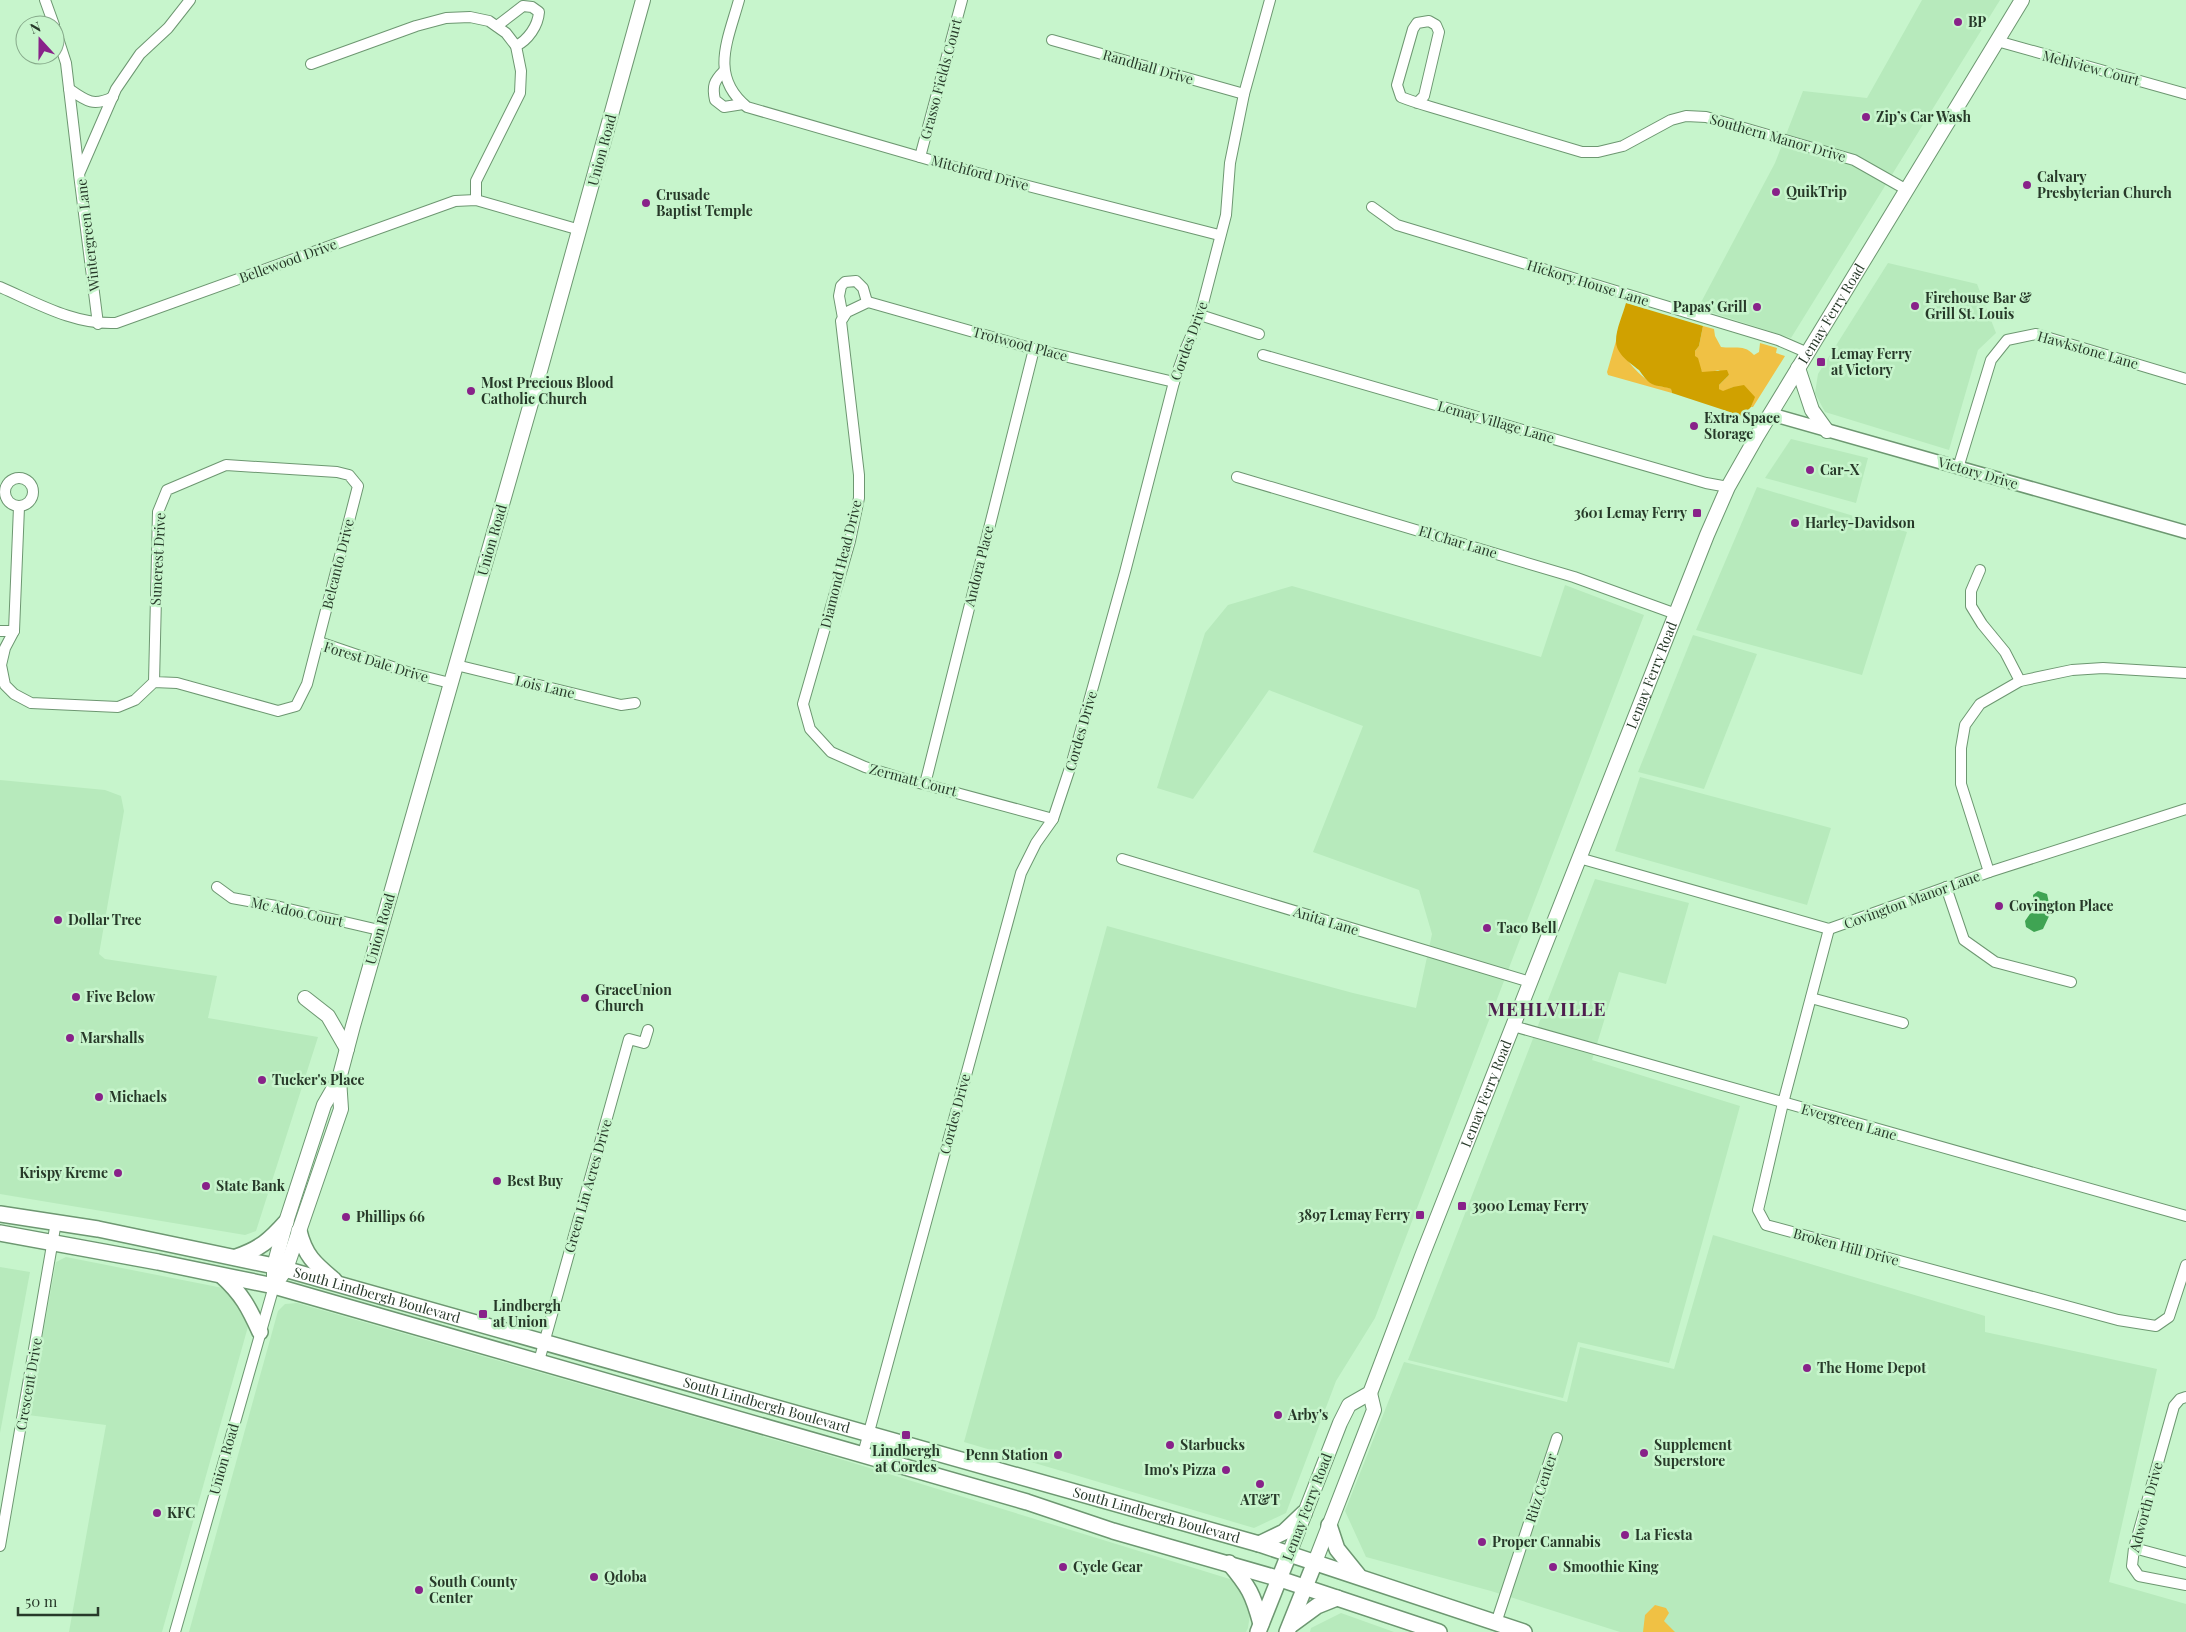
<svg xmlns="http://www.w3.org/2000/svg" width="2186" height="1632" font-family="'Playfair Display',serif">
  <rect width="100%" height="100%" fill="#c7f5cc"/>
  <!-- built -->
  <g fill="#b7eabc">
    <polygon points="1922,0 2000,0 1791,338 1698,308 1775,163 1803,91 1867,98"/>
    <polygon points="1888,263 1977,284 1996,333 1978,350 1949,450 1825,412 1815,393 1818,374"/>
    <polygon points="1791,439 1868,458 1856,503 1765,478"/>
    <polygon points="1757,487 1907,532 1862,675 1696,630"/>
    <polygon points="1565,585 1644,615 1375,1318 1336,1381 1286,1513 1254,1528 964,1442 1107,926 1353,993 1416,1008 1432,934 1419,890 1313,852 1363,726 1269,690 1193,799 1157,788 1205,633 1228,605 1292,586 1541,657"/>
    <polygon points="1693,635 1757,654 1704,789 1638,772"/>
    <polygon points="1640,777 1831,828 1807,905 1615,851"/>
    <polygon points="0,780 105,790 121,796 124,811 99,954 105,959 217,976 208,1018 318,1037 256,1231 245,1235 0,1194"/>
    <polygon points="1595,879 1689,903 1666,984 1619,972 1592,1060 1740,1106 1669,1363 1578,1342 1563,1398 1408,1360"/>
    <polygon points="1713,1235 1985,1316 1985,1332 2157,1369 2109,1582 2186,1604 2186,1632 1620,1632 1491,1591 1366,1557 1345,1511 1404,1362 1567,1402 1580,1347 1674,1369"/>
    <polygon points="66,1257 228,1289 249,1323 162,1632 69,1632 106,1425 28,1415 56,1262"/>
    <polygon points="0,1267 30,1272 0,1433"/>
    <polygon points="297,1303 824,1454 1233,1580 1243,1589 1247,1602 1250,1614 1248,1628 1246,1632 189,1632 278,1311 285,1304"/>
    <polygon points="1341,1613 1394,1632 1310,1632 1311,1628"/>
  </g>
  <!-- green -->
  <g fill="#f0c144">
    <path d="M1703 326 1714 329 1715 336 1721 347C1735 349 1744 344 1754 355L1759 352 1760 343 1777 348 1776 353 1785 356 1753 407H1751L1753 401 1733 387 1723 392 1719 389V385L1729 375 1718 370 1709 373 1702 372 1694 356 1695 351 1699 346Z"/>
    <path d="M1616 341C1621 356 1641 378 1655 385 1660 387 1666 386 1671 389L1672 393 1608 375 1607 372Z"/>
    <polygon points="1655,1605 1666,1608 1669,1613 1664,1621 1675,1632 1643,1632 1645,1615"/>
  </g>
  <!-- forest -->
  <path fill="#d0a100" d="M1626 303 1703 326 1699 346 1695 351V356L1698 358 1702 372 1727 370 1729 375 1719 385V389L1723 391 1733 387 1744 385 1755 397 1751 407 1742 416 1672 393 1671 389C1664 386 1658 387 1652 384 1646 381 1643 375 1639 370 1630 363 1616 354 1616 341 1616 329 1623 314 1626 303Z"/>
  <!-- water -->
  <polygon fill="#3fa453" points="2038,891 2047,894 2051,912 2043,929 2034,932 2026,927 2025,921 2034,908 2033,895"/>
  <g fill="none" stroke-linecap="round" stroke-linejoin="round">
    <!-- minor casing -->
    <g stroke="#6d9771" stroke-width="12">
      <g id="minor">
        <polyline points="45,0 54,25"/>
        <path d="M739 0C728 40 709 76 747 107L958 168 1219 235"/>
        <path d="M497 26 523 6 532 7 539 12C538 26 528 40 516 46"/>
        <polyline points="55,29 66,63 79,173"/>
        <polyline points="1052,40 1244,94"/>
        <polyline points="1997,41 2186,94"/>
        <polyline points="311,64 416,26 446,18 470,17 489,21 506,33 516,46 521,71 520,93 476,181 476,200"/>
        <path d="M724 71C714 81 712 86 715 100L724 107 743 104"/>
        <path d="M69 89C86 101 93 107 113 97"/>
        <path d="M1417 103 1424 96 1439 32 1436 25 1429 21 1417 23 1413 29 1397 85 1401 97C1411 101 1421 104 1431 107L1582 152H1598L1623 146 1671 120 1686 116 1706 117 1854 160 1907 190"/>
        <polyline points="920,157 962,0"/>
        <polyline points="1372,207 1397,225 1778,340 1808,353"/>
        <path d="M0 287C37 303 74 325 116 323L455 201 476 200 580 230"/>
        <polyline points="1200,315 1259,334"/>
        <polyline points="843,318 839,296 841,286 845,282 856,281 863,288 867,302"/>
        <polyline points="98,324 79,174 116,89 140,54 168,28 190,0"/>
        <polyline points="1263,355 1706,483 1728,487"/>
        <polyline points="1958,468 1991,360 2007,340 2036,334 2186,379"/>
        <polyline points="1237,477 1574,577 1676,614"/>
        <circle cx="19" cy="492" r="14"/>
        <polyline points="19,507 14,631 5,648 1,665 5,685 14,694 31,703 118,707 135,700 154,682 177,683 278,711 296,706 307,684 358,486 349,475 337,472 226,465 167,490 158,512 154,682"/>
        <polyline points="1980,570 1971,591 1971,606 1982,624 2005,652 2020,681"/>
        <polyline points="0,631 14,631"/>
        <polyline points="319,642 410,673 450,683"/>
        <polyline points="456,665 621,705 635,703"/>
        <polyline points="925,784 1034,349"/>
        <polyline points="1053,819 901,778 865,767 831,752 810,729 803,704 850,541 859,498 859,475 841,321 847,312 868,302 1034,349 1174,382"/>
        <polyline points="1579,858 1829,929 1989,872 2186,809"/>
        <polyline points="1122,859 1530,982"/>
        <polyline points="1989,872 1961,784 1961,748 1965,725 1980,704 2020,681 2072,670 2103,668 2186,673"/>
        <polyline points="217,887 232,898 276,906 379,930"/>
        <polyline points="1946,887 1964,940 1995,962 2071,982"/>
        <polyline points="1829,929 1783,1103 1758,1210 1766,1225 2118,1320 2156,1326 2169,1317 2186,1265"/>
        <polyline points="1811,998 1903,1023"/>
        <polyline points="1513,1026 2186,1216"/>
        <polyline points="539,1361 629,1039 644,1043 648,1030"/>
        <polyline points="2186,1397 2180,1399 2174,1406 2134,1548 2132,1566 2139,1576 2186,1585"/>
        <polyline points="863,1454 1021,873 1036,843 1053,819 1072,762 1125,572 1174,382 1186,348 1200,315 1226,215 1230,163 1244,94 1270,0"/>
        <polyline points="0,1546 56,1222"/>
        <polyline points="2134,1548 2186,1562"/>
        <polyline points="1496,1623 1557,1438"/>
        <polyline points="175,1632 274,1286"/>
      </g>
    </g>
    <!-- tertiary casing -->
    <g stroke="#6d9771" stroke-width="15">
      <polyline id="tertiary" points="1770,414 2186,532"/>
    </g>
    <!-- secondary casing -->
    <g stroke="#6d9771" stroke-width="16">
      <g id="secondary">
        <polyline points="1798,368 1812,410 1827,431"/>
        <polyline points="305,998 328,1016 347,1049"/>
        <polyline points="274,1278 274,1266 286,1222 324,1105 339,1079"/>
        <polyline points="274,1286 286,1269 341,1109 339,1079 353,1026 533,396 643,0"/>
        <path id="s1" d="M1289 1554 1340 1423 1349 1405 1370 1393 1372 1388 1422 1256 1707 535 1728 487 1757 436 2022 0"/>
        <polyline points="1315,1562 1374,1410 1370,1393"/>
      </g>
    </g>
    <!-- primary casing -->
    <g stroke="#6d9771" stroke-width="18">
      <g id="primary">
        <path id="s2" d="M0 1214 98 1229 274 1266 1259 1544 1524 1632"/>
        <path d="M299 1231C305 1256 315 1264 334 1280"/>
        <polyline points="0,1233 158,1262 274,1286 1027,1502 1113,1531 1280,1579 1439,1632"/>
        <path d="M236 1257C260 1249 270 1240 286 1222"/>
        <path d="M222 1276C242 1294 249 1308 260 1332"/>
        <polyline points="1329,1525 1337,1549 1358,1575"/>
        <polyline points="1259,1544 1284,1532 1304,1513"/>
        <path d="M1229 1563C1249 1587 1253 1594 1261 1624"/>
        <polyline points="1291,1625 1317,1606 1337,1598"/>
        <polyline points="1258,1632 1289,1554"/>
        <polyline points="1287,1632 1315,1562"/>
      </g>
    </g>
    <!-- minor -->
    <use href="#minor" stroke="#fff" stroke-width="10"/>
    <!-- tertiary -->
    <use href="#tertiary" stroke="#fff" stroke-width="12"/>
    <!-- secondary -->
    <use href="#secondary" stroke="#fff" stroke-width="14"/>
    <!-- primary -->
    <use href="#primary" stroke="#fff" stroke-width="15"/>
  </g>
  <!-- markers -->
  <g fill="#882289" stroke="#c7f5cc" stroke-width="2">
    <circle cx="1958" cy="22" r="5"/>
    <circle cx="1866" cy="117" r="5"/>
    <circle cx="2027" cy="185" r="5"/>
    <circle cx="1776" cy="192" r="5"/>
    <circle cx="646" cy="203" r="5"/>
    <circle cx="1915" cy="306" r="5"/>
    <circle cx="1757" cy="307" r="5"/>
    <rect x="1816" y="357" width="10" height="10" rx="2.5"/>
    <circle cx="471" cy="391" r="5"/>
    <circle cx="1694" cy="426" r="5"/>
    <circle cx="1810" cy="470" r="5"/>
    <rect x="1692" y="508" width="10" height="10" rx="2.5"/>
    <circle cx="1795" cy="523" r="5"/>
    <circle cx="1999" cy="906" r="5"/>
    <circle cx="58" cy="920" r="5"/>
    <circle cx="1487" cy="928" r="5"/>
    <circle cx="76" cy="997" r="5"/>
    <circle cx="585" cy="998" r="5"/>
    <circle cx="70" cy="1038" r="5"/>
    <circle cx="262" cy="1080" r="5"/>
    <circle cx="99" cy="1097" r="5"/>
    <circle cx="118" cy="1173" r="5"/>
    <circle cx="497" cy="1181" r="5"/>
    <circle cx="206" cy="1186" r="5"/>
    <rect x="1457" y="1201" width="10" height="10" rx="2.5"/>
    <rect x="1415" y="1210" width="10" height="10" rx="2.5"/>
    <circle cx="346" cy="1217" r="5"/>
    <rect x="478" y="1309" width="10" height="10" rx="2.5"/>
    <circle cx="1807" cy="1368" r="5"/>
    <circle cx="1278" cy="1415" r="5"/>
    <rect x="901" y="1430" width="10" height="10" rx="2.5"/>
    <circle cx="1170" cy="1445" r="5"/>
    <circle cx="1644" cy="1453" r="5"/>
    <circle cx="1058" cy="1455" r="5"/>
    <circle cx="1226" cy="1470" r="5"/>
    <circle cx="1260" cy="1484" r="5"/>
    <circle cx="157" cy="1513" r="5"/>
    <circle cx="1625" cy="1535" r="5"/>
    <circle cx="1482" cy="1542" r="5"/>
    <circle cx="1063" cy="1567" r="5"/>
    <circle cx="1553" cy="1567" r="5"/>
    <circle cx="594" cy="1577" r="5"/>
    <circle cx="419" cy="1590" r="5"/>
  </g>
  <g text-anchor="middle" stroke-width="5" stroke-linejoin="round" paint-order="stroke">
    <!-- poi labels -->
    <g font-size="14" font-weight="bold" fill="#273929" stroke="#c7f5cc" text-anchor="start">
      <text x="1968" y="27">BP</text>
      <text x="1876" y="122">Zip’s Car Wash</text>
      <text x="2037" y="182">Calvary<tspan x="2037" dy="16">Presbyterian Church</tspan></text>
      <text x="1786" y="197">QuikTrip</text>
      <text x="656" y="200">Crusade<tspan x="656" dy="16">Baptist Temple</tspan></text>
      <text x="1925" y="303">Firehouse Bar &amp;<tspan x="1925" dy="16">Grill St. Louis</tspan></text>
      <text x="1747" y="312" text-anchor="end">Papas' Grill</text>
      <text x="1831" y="359">Lemay Ferry<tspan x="1831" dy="16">at Victory</tspan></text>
      <text x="481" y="388">Most Precious Blood<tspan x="481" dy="16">Catholic Church</tspan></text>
      <text x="1704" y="423">Extra Space<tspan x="1704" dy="16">Storage</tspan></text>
      <text x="1820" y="475">Car-X</text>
      <text x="1687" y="518" text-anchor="end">3601 Lemay Ferry</text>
      <text x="1805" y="528">Harley-Davidson</text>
      <text x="2009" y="911">Covington Place</text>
      <text x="68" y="925">Dollar Tree</text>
      <text x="1497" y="933">Taco Bell</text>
      <text x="595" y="995">GraceUnion<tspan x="595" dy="16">Church</tspan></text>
      <text x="86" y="1002">Five Below</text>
      <text x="80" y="1043">Marshalls</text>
      <text x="272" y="1085">Tucker's Place</text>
      <text x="109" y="1102">Michaels</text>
      <text x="108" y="1178" text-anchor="end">Krispy Kreme</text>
      <text x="507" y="1186">Best Buy</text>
      <text x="216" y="1191">State Bank</text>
      <text x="1472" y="1211">3900 Lemay Ferry</text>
      <text x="1410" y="1220" text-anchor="end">3897 Lemay Ferry</text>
      <text x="356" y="1222">Phillips 66</text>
      <text x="493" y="1311">Lindbergh<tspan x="493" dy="16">at Union</tspan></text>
      <text x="1817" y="1373">The Home Depot</text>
      <text x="1288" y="1420">Arby's</text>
      <text x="1180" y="1450">Starbucks</text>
      <text x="1654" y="1450">Supplement<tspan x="1654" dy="16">Superstore</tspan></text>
      <text x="906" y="1456" text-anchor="middle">Lindbergh<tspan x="906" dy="16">at Cordes</tspan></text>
      <text x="1048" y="1460" text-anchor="end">Penn Station</text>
      <text x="1216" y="1475" text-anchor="end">Imo's Pizza</text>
      <text x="1260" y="1505" text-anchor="middle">AT&amp;T</text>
      <text x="167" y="1518">KFC</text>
      <text x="1635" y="1540">La Fiesta</text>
      <text x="1492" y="1547">Proper Cannabis</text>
      <text x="1073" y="1572">Cycle Gear</text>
      <text x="1563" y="1572">Smoothie King</text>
      <text x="604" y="1582">Qdoba</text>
      <text x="429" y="1587">South County<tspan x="429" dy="16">Center</tspan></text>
    </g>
    <!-- street labels -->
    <g font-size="14" fill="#273929" stroke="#c7f5cc">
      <text transform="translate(1148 67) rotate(16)" y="5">Randhall Drive</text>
      <text transform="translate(2091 68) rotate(15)" y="5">Mehlview Court</text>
      <text transform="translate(941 79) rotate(-75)" y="5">Grasso Fields Court</text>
      <text transform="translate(1778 138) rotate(16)" y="5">Southern Manor Drive</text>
      <text transform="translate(602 150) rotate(-75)" y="5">Union Road</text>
      <text transform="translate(980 173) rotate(15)" y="5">Mitchford Drive</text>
      <text transform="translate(88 235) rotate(-97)" y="5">Wintergreen Lane</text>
      <text transform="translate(288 261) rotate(-20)" y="5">Bellewood Drive</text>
      <text transform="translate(1588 283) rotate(17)" y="5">Hickory House Lane</text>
      <text dy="5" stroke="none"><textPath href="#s1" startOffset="1361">Lemay Ferry Road</textPath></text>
      <text transform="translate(1189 341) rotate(-70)" y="5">Cordes Drive</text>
      <text transform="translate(1020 344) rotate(15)" y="5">Trotwood Place</text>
      <text transform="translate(2088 350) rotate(16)" y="5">Hawkstone Lane</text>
      <text transform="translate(1496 422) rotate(16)" y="5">Lemay Village Lane</text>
      <text transform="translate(1978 473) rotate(16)" y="5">Victory Drive</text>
      <text transform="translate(492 540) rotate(-74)" y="5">Union Road</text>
      <text transform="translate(1458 542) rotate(17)" y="5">El Char Lane</text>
      <text transform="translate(158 559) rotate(-87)" y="5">Sunerest Drive</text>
      <text transform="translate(338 564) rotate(-76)" y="5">Belcanto Drive</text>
      <text transform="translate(841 564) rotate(-76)" y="5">Diamond Head Drive</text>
      <text transform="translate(979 566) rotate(-76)" y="5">Andora Place</text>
      <text transform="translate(376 662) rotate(17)" y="5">Forest Dale Drive</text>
      <text dy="5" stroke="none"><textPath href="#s1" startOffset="956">Lemay Ferry Road</textPath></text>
      <text transform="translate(545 687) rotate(13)" y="5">Lois Lane</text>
      <text transform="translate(1081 731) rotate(-74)" y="5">Cordes Drive</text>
      <text transform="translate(913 780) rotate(15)" y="5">Zermatt Court</text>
      <text transform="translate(1912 900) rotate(-20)" y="5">Covington Manor Lane</text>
      <text transform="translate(297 912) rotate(12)" y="5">Mc Adoo Court</text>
      <text transform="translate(1326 921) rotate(17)" y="5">Anita Lane</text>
      <text transform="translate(380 929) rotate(-74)" y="5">Union Road</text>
      <text dy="5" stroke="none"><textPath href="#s1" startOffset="506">Lemay Ferry Road</textPath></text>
      <text transform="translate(955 1114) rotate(-75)" y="5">Cordes Drive</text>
      <text transform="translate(1849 1122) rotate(16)" y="5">Evergreen Lane</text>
      <text transform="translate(588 1186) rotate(-74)" y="5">Green Lin Acres Drive</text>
      <text transform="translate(1846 1247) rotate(15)" y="5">Broken Hill Drive</text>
      <text dy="5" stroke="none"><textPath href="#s2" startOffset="386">South Lindbergh Boulevard</textPath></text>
      <text transform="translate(29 1384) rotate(-80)" y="5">Crescent Drive</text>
      <text dy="5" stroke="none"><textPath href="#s2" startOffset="791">South Lindbergh Boulevard</textPath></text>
      <text transform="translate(224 1459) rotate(-74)" y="5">Union Road</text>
      <text transform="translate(1541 1488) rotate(-72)" y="5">Ritz Center</text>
      <text transform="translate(1307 1507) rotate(-69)" y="5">Lemay Ferry Road</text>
      <text transform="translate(2146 1507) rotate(-75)" y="5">Adworth Drive</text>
      <text dy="5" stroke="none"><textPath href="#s2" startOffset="1196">South Lindbergh Boulevard</textPath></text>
    </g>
    <!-- district labels -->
    <g font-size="19" font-weight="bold" letter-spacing="1" fill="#4e1d4e" stroke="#c7f5cc">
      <text x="1547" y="1016">MEHLVILLE</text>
    </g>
  </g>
  <!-- north arrow -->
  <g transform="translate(40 40) rotate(339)"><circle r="24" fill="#c7f5cc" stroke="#87aa8b"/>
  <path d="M0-4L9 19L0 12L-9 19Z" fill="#882289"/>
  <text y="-8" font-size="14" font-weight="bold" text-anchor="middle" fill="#273929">N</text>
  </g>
  <!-- scale -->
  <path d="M18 1607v8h80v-8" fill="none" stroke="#273929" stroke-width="2.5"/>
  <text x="25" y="1607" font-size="15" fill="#273929" stroke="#c7f5cc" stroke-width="4" paint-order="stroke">50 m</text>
</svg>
